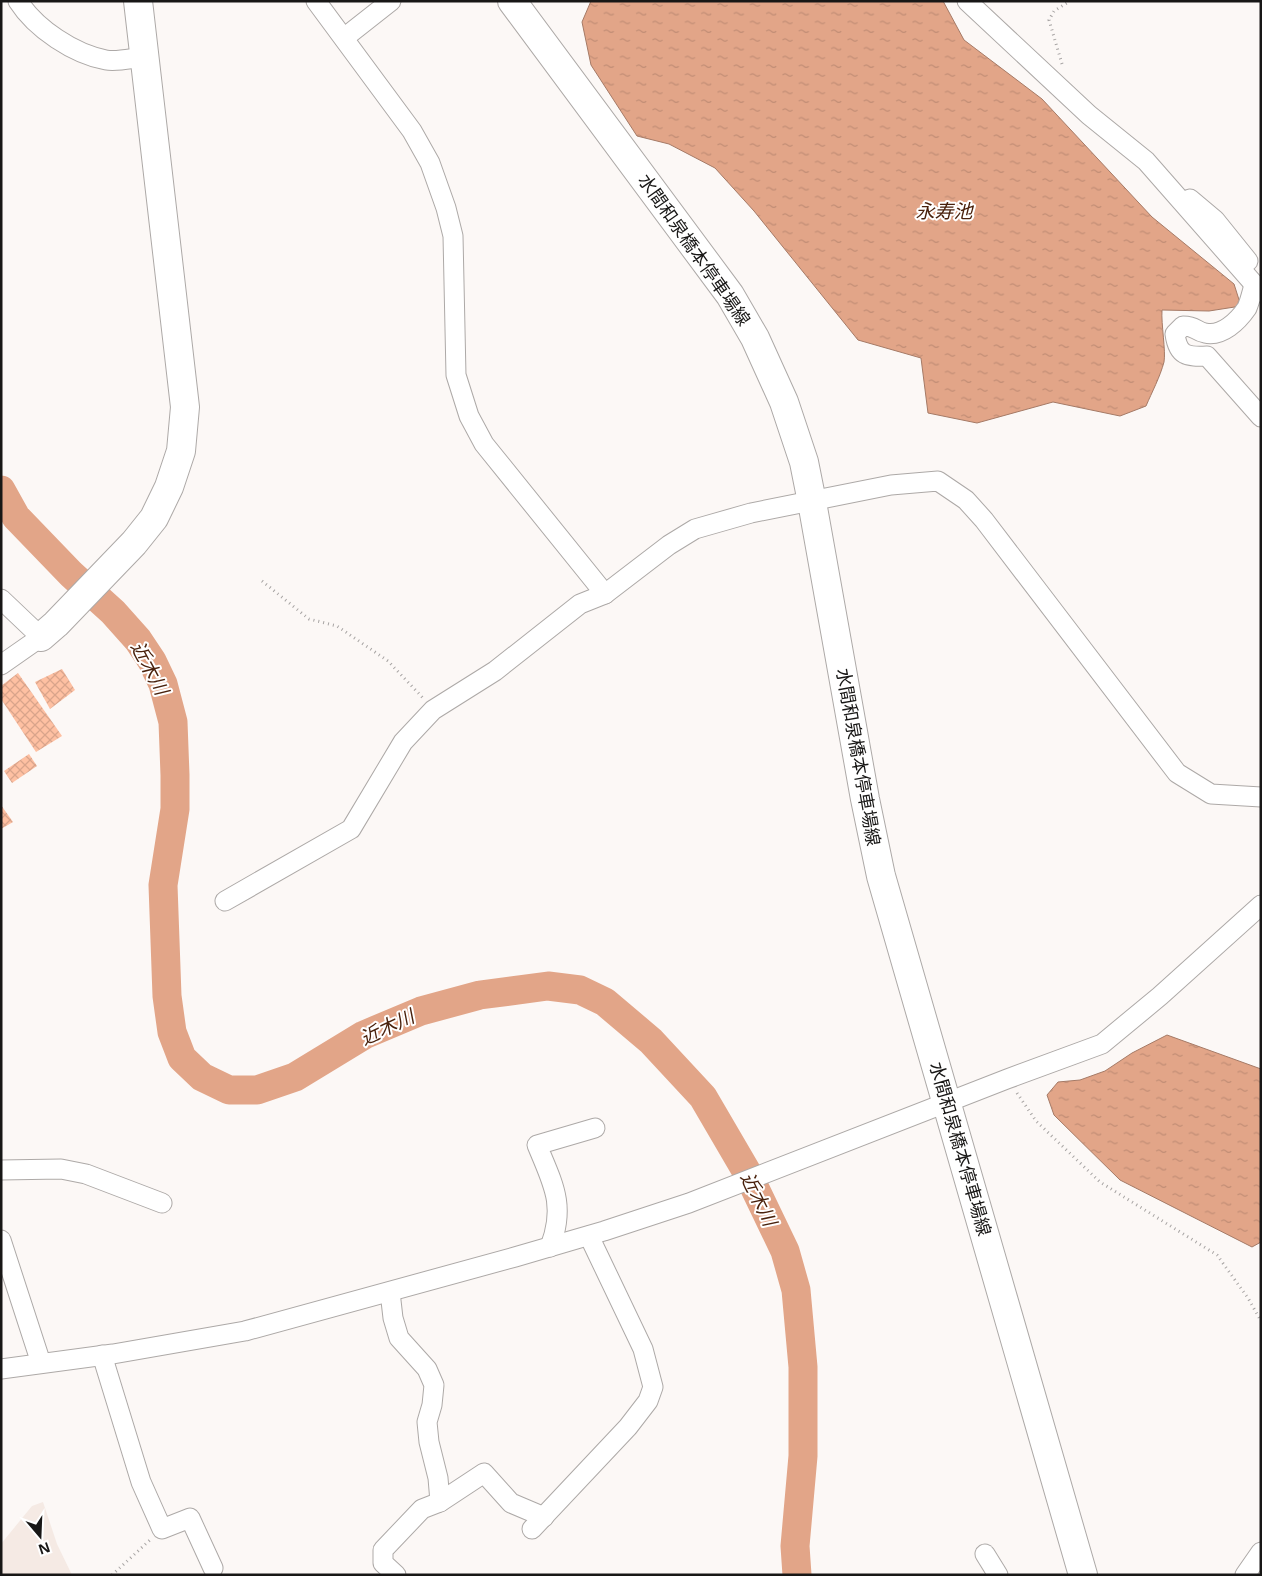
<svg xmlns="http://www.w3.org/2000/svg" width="1262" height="1576" font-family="'Open Sans','Noto Sans JP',sans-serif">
  <defs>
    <pattern id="water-ripples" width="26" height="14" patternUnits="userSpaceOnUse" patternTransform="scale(1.25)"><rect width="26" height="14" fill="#e2a588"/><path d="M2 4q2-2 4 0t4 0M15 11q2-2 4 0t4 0" fill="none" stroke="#c18d75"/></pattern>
    <pattern id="building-cross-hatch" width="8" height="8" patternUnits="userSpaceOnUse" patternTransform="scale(1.25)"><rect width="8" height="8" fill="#fec0a2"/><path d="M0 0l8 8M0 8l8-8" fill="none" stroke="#d9a48b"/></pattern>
  </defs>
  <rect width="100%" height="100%" fill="#fcf8f6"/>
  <!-- built -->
  <polygon fill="#f5eae4" points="43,1502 57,1544 72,1575 1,1575 1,1544 32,1506"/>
  <!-- water -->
  <g fill="url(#water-ripples)" stroke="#a57a66">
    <path d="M591 1H943L964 40 1042 99 1152 217 1234 284 1241 306 1209 311 1162 310C1161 324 1166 351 1164 362 1160 377 1152 392 1146 406L1120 416 1053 402 977 423 928 413 921 358 858 340 754 211 715 168 669 144 637 136 591 65 582 22Z"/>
    <polygon points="1167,1035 1261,1069 1261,1242 1252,1247 1120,1180 1054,1115 1047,1095 1058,1082 1080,1080 1105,1071 1132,1053"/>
  </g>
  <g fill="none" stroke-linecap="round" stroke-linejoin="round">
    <!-- river -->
    <polyline stroke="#e2a588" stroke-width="29" points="1,490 16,517 71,574 113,612 138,640 152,661 163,684 173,722 175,775 175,809 163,885 167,996 172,1032 182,1058 202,1077 229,1090 257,1090 295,1077 364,1035 421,1011 480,995 548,986 580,990 605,1002 651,1041 703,1097 748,1174 785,1251 796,1290 803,1367 803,1456 795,1546 797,1575"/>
  </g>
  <!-- building -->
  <g fill="url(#building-cross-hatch)">
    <polygon points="62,669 75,690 50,709 35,682"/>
    <polygon points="18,673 62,736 36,752 1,699 1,686"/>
    <polygon points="29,754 37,766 12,783 4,771"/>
    <polygon points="1,805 13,822 1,829"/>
  </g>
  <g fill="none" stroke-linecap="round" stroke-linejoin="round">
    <!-- street casing -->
    <g stroke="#ada9a7" stroke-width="21">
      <g id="street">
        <path d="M18 1C36 29 74 54 106 60 118 62 132 58 144 57"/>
        <polyline points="316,1 412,131 430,163 446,208 453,236 456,375 469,416 484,444 605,594"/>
        <polyline points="967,1 1089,115 1146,161 1261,292"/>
        <polyline points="344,38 391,1"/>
        <polyline points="1190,199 1215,220 1248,261"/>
        <path d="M1254 285C1252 292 1250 301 1247 308 1238 321 1222 337 1205 333 1195 331 1196 326 1183 326L1175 334C1178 356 1187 357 1207 356L1261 417"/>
        <polyline points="1,599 41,637 1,665"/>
        <polyline points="225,901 351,829 403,742 433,710 495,671 580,604 605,594 669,545 695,529 751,513 891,485 938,481 966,500 984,520 1177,773 1211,794 1261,797"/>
        <polyline points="1,1170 61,1169 86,1174 162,1203"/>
        <polyline points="1,1240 41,1363"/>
        <path d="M550 1247C566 1205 553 1184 537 1145L595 1128"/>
        <polyline points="390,1292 393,1318 399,1338 427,1369 434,1385 432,1405 427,1422 429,1442 438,1478 440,1502"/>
        <polyline points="102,1355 141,1482 162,1529 190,1518 213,1568"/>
        <polyline points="1,1369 113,1354 245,1331 515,1257 604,1231 689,1203 1007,1079 1102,1044 1160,996 1261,905"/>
        <polyline points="532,1529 628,1427 648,1401 653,1387 643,1349 589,1236"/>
        <polyline points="985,1554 998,1575"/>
        <polyline points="396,1575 383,1563 383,1550 422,1509 440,1502 484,1473 511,1503 544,1517"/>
        <polyline points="1245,1575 1261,1552"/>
      </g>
    </g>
    <!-- secondary casing -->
    <g stroke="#ada9a7" stroke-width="30">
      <g id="secondary">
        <polyline points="512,1 730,295 755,338 784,402 804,462 812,502 865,799 881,876 1083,1575"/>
        <polyline points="41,637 56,624 134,543 154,518 169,487 181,451 185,407 138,1"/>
      </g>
    </g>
    <!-- path -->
    <g stroke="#a7a4a3" stroke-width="3" stroke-dasharray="1 4" stroke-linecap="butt">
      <polyline points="1062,64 1049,20 1054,11 1070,1"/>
      <polyline points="262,581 309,619 337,626 388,661 423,698"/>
      <polyline points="1017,1093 1036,1121 1100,1182 1217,1255 1248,1298 1261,1321"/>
      <polyline points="112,1575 150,1540"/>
    </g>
    <!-- street -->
    <use href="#street" stroke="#fff" stroke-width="19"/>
    <!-- secondary -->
    <use href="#secondary" stroke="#fff" stroke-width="28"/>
  </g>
  <g text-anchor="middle" stroke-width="4" stroke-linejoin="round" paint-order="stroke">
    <!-- street labels -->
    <g font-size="18" fill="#181716" stroke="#fff">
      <text transform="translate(694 250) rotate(55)" y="6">水間和泉橋本停車場線</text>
      <text transform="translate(858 757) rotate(80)" y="6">水間和泉橋本停車場線</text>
      <text transform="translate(960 1149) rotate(74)" y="6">水間和泉橋本停車場線</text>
    </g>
    <!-- water labels -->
    <g font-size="19" font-style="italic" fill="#49210c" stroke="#fff">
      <text x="944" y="218">永寿池</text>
      <text transform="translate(150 668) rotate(62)" y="7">近木川</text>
      <text transform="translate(387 1027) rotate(-25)" y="7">近木川</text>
      <text transform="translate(759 1199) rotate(64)" y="7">近木川</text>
    </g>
  </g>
  <!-- border -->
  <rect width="1262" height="1576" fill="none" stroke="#181716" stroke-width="5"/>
  <!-- north arrow -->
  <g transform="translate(40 1536) rotate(161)" stroke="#ffffff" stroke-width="4" paint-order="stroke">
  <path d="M0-4L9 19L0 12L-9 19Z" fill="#181716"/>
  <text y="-8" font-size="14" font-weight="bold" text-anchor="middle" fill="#181716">N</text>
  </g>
</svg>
